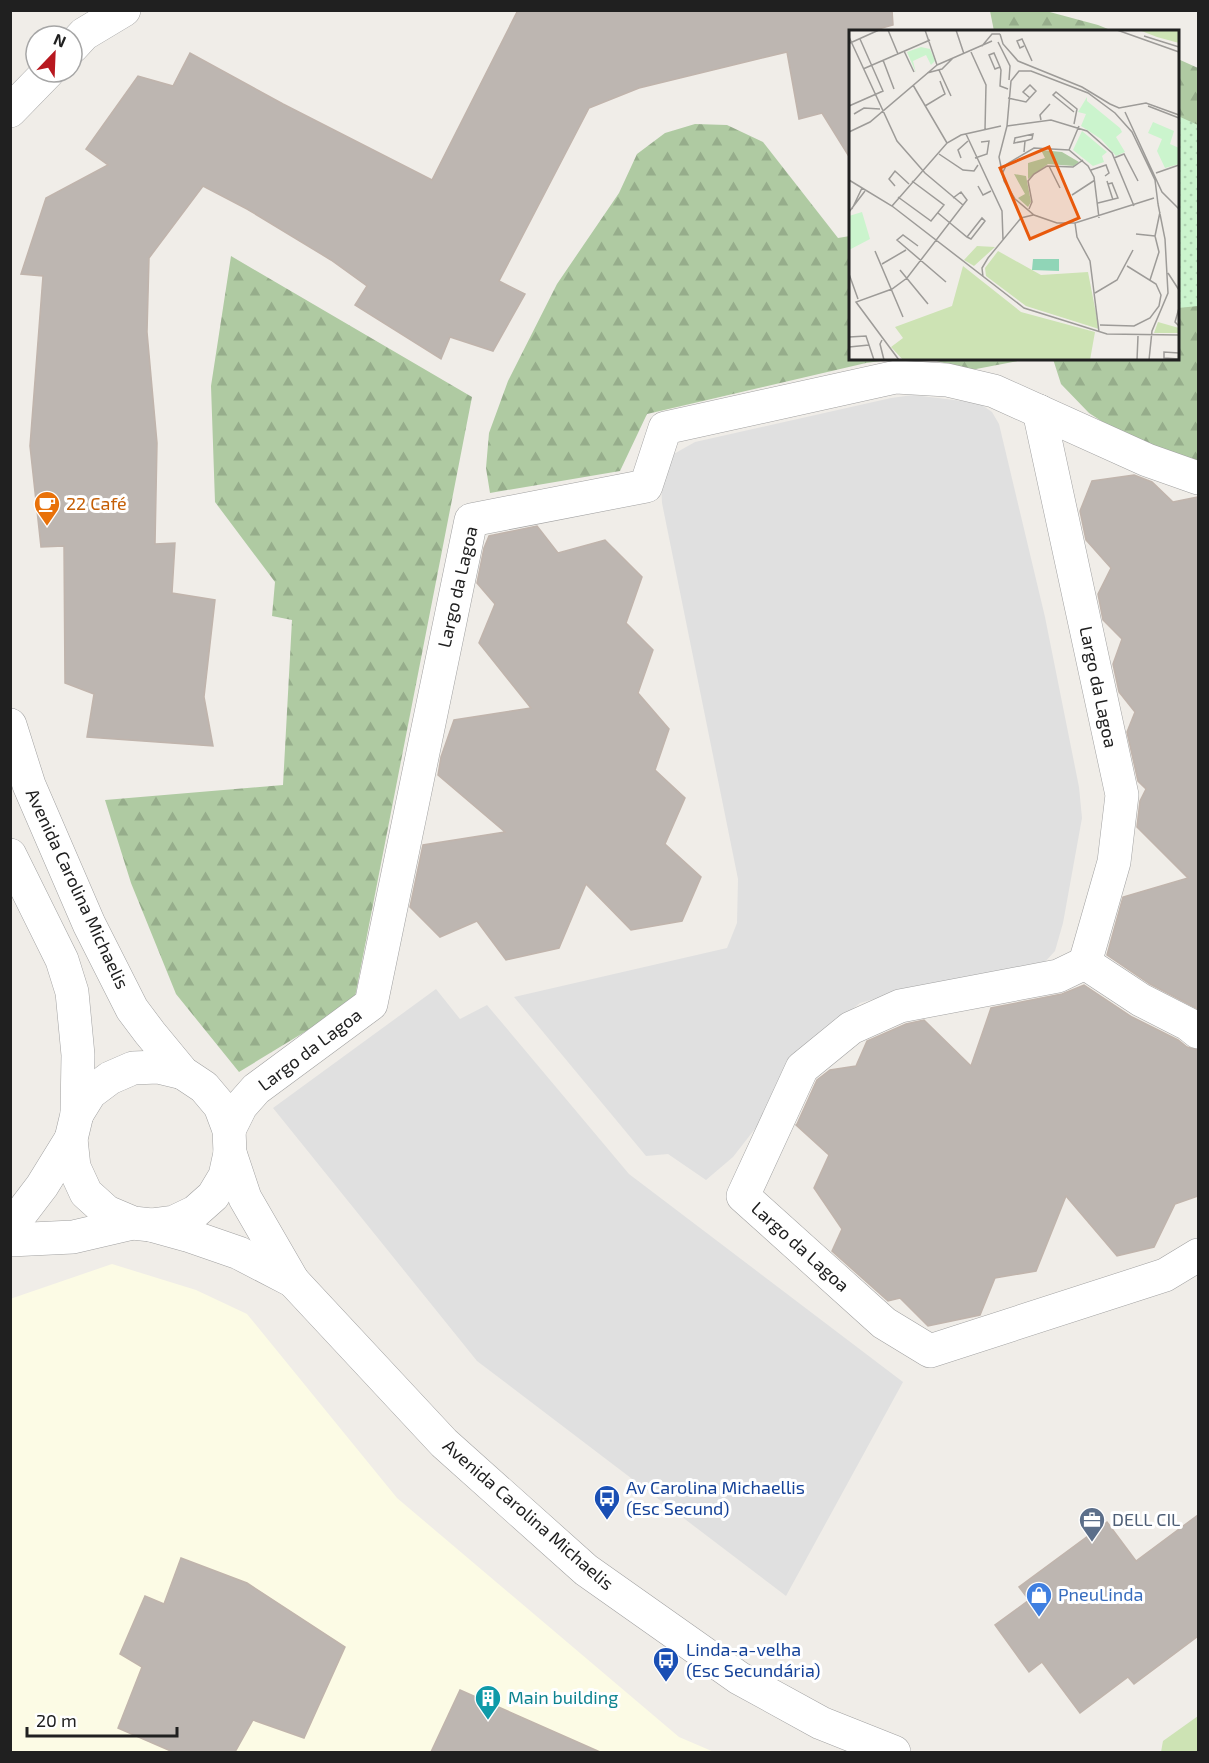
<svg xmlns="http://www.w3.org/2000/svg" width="1209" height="1763" font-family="'Exo 2',sans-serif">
  <defs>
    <pattern id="forest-firs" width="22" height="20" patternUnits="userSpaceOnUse" patternTransform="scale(1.5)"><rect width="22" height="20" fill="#afcaa2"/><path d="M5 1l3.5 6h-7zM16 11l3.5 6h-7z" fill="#96ad8b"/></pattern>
    <pattern id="park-dots" width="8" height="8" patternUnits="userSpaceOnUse" patternTransform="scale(1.5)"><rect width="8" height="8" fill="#cbf4cd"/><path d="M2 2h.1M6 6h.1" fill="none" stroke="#aed1b0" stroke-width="1.8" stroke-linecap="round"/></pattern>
  </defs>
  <rect width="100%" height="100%" fill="#f0ede8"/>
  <!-- education -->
  <polygon fill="#fcfbe5" points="112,1264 196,1290 247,1314 397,1498 679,1737 714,1752 11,1752 10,1299"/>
  <!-- forest -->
  <g fill="url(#forest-firs)">
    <polygon points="990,11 1046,11 1098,25 1113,31 994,31"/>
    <polygon points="1178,59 1198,68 1198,461 1124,436 1089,413 1061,384 1053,359 1178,358"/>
    <polygon points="695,124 727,125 763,142 838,238 850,236 850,358 896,359 866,363 647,414 620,471 490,493 486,468 489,433 508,381 557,284 619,193 637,154 665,133"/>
    <polygon points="231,256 472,397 354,1002 239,1072 176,994 131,883 105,800 283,785 292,620 272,616 275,582 215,502 211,386"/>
    <polygon points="929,359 1028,359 971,370"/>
  </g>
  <!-- park -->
  <polygon fill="url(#park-dots)" points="1178,116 1198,125 1198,306 1178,308"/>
  <!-- garden -->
  <polygon fill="#cde3b4" points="1198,1716 1198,1752 1161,1752 1163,1741"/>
  <!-- parking -->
  <g fill="#e0e0e0">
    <polygon points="913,395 979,403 992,412 999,424 1045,617 1079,787 1082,818 1063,923 1055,951 1043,964 892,994 860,1003 822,1033 772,1107 733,1157 706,1180 668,1154 646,1156 514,997 727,948 737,923 738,879 662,503 661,484 672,455 695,442 891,398"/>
    <polygon points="436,989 460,1019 487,1005 629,1174 903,1382 786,1596 477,1361 273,1108"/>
  </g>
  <!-- building -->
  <g fill="#bdb6b1" stroke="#c0b4ac" stroke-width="1.5">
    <polygon points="518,10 892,10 893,25 868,32 850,32 850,158 822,113 799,119 787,52 639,88 589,108 499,281 525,294 493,351 450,337 441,359 355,305 367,286 331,260 247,209 203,186 149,258 147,332 157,443 155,544 175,543 172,593 215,600 204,697 213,746 87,737 94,694 65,683 64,546 41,547 30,446 43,276 21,274 46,198 108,165 86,149 138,76 173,86 190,53 283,104 432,180"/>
    <polygon points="1134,475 1152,482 1173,502 1198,497 1198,1009 1150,984 1107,955 1123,897 1188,878 1137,827 1140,801 1146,789 1138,781 1127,732 1135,712 1119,692 1113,664 1122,639 1103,620 1098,594 1111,568 1086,540 1080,511 1092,481"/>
    <polygon points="537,526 558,553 605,540 642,577 626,623 653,650 638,693 669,729 655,770 685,798 665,844 701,877 682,921 631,930 586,884 559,948 506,960 477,921 440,937 410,907 423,845 505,832 438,775 441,757 454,720 531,708 479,643 495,604 477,583 484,548 489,536"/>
    <polygon points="1084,985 1132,1017 1178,1040 1187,1047 1198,1050 1198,1196 1175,1204 1154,1247 1117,1256 1066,1196 1036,1271 995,1278 980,1315 928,1326 900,1298 888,1301 832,1251 842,1229 814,1188 829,1155 796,1125 797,1124 817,1080 830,1070 856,1066 867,1041 906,1024 924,1020 971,1066 991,1008 1062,994"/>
    <polygon points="1198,1515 1198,1636 1134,1684 1128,1677 1080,1713 1042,1662 1029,1672 995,1625 1029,1600 1019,1587 1107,1522 1136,1561"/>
    <polygon points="181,1558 247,1583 345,1647 304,1738 253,1720 235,1752 173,1752 118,1728 142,1667 120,1654 145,1596 164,1604"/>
    <polygon points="460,1690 600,1752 431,1752"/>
  </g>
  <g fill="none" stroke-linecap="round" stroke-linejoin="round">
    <!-- minor casing -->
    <g stroke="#a1a1a1" stroke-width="34">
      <g id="minor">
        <polyline points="72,47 84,34 124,10"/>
        <polyline points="10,111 48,72"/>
        <polyline points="1039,411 1122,795 1114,862 1085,963"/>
        <polyline points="10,725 29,785 89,924 132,1009 150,1033 183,1073 204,1087 220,1106 229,1130 230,1153 245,1198 293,1281 444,1443 586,1570 739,1678 821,1723 894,1752"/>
        <polyline points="10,855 62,960 72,992 78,1055 77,1114 71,1139 74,1167 86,1193 107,1212 133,1223 151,1225 187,1235 239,1253 293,1281"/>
        <polyline points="1198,1032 1188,1024 1141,1000 1085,963 1058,976 900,1006 851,1028 802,1068 743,1196 884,1323 930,1351 1165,1275 1198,1255"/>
        <polyline points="77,1114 90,1093 110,1078 133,1068 158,1067 183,1073"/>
        <polyline points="229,1130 241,1106 256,1089 371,1004 471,520 646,486 665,428 896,377 947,380 994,391 1147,460 1198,478"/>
        <polyline points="151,1225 174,1222 195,1212 213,1196 225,1176 230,1153"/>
        <polyline points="10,1228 42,1186 71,1139"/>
        <polyline points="10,1240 73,1237 133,1223"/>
      </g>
    </g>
    <!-- minor -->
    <use href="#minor" stroke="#fff" stroke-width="33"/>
  </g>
  <!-- icons -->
  <defs>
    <g id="cafe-pin" transform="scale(1.35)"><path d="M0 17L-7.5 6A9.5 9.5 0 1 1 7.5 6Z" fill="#e8710a" stroke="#fff"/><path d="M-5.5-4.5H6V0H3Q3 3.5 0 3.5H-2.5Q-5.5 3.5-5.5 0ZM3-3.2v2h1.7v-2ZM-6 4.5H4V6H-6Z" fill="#fff"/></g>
    <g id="bus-pin" transform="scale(1.35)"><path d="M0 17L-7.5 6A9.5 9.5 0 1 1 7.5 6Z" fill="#1a4fb4" stroke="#fff"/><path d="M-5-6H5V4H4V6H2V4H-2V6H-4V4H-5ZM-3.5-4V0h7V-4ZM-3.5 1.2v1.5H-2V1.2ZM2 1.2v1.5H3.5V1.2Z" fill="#fff"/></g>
    <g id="office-pin" transform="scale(1.35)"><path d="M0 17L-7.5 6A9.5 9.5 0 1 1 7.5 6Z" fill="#5c6f8a" stroke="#fff"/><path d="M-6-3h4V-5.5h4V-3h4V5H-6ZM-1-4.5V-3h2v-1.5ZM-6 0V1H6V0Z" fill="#fff"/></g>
    <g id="shop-pin" transform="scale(1.35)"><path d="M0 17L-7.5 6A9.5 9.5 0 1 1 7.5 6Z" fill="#3f7fe0" stroke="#fff"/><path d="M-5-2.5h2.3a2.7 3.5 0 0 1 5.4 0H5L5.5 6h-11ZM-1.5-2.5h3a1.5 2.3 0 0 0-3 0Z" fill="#fff"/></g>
    <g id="building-pin" transform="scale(1.35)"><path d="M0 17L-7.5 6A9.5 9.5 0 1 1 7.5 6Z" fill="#0f9aa8" stroke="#fff"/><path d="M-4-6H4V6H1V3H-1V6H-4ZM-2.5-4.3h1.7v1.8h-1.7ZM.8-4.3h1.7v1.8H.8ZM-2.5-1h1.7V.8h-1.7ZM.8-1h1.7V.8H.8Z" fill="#fff"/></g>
  </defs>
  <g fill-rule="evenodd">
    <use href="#cafe-pin" x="47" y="504"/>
    <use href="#bus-pin" x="607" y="1498"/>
    <use href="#office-pin" x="1092" y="1520"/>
    <use href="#shop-pin" x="1039" y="1595"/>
    <use href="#bus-pin" x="666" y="1660"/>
    <use href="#building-pin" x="488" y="1698"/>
  </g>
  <g text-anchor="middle" stroke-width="6" stroke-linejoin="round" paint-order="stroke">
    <!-- food labels -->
    <g font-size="18" fill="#c56008" stroke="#fff" text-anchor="start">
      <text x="66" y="510">22 Café</text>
    </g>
    <!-- street labels -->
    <g font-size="18" fill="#202020" stroke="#fff">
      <text transform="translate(458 587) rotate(-77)" y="6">Largo da Lagoa</text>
      <text transform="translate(1098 687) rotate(78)" y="6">Largo da Lagoa</text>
      <text transform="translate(77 889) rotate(65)" y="6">Avenida Carolina Michaelis</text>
      <text transform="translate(310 1050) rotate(-37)" y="6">Largo da Lagoa</text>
      <text transform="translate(800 1247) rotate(42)" y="6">Largo da Lagoa</text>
      <text transform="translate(528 1515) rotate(41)" y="6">Avenida Carolina Michaelis</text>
    </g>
    <!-- transit labels -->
    <g font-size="18" fill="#164399" stroke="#fff" text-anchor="start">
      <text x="626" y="1494">Av Carolina Michaellis<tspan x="626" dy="21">(Esc Secund)</tspan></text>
      <text x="686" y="1656">Linda-a-velha<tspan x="686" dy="21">(Esc Secundária)</tspan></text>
    </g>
    <!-- service labels -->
    <g font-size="18" fill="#4e5e75" stroke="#fff" text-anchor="start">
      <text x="1112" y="1526">DELL CIL</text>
    </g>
    <!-- shop labels -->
    <g font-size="18" fill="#366cbe" stroke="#fff" text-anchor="start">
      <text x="1058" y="1601">PneuLinda</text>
    </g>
    <!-- culture labels -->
    <g font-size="18" fill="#0d838f" stroke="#fff" text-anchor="start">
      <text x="508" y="1704">Main building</text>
    </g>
  </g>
  <!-- overview -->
  <g transform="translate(849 30)">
    <rect width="330" height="330" fill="#f0ede8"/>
    <path d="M290 0 330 1V13L308 7ZM128 216 146 217 125 236 115 230ZM149 221 192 245 239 242 250 299 177 276 137 246 136 238ZM114 236 172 282 246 302 241 330H54L42 317 54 308 46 297 103 276Z" fill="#cde3b4"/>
    <path d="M192 120 213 122 230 132 225 136 199 134 179 149V133L196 128ZM165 144 177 146 182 172 179 177 169 168 176 164Z" fill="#afcaa2"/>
    <path d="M72 17 81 19 86 31 82 35 77 25 64 31 67 43 58 22ZM238 67V71L271 98 273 102 267 107 276 122 267 126 252 109 232 96 237 84 229 82ZM304 92 325 101 321 114 330 118V134L316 138 308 121 313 109 299 103ZM233 101 258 122 253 126 255 132 244 136 224 120ZM13 182 21 209 0 220V186Z" fill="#cbf4cd"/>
    <path d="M309 292 330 298V303H305Z" fill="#cde3b4"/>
    <path d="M184 229H210V241L183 240Z" fill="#90d5b7"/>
    <path fill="none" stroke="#9d9b98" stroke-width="1.5" d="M39 0 49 24M107 0 115 24M268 0 330 22M151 4 154 14 169 31 233 57 261 74 270 78 297 73 330 85M295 6 330 17M0 7 48 111 76 143 114 175M149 12 161 36 160 50M1 13 30 0M133 16 143 4H151M175 16 171 18 168 11 173 9 183 31M55 21 65 42M122 22 137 55 136 100M34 30 45 59M88 35 143 11M151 37 146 39 140 25 145 23 151 37 152 40 151 56 159 59M14 39 81 10M90 40 102 66M78 43 93 39 104 28M64 55 98 113M159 68 177 72 187 61 181 55 174 62 181 68M0 76 34 61 11 9M76 76 96 64 91 51M299 76 330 88M225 82 204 65 207 62 228 79 225 94M276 82 313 162 330 179M5 84 15 78 31 79M192 90 191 85 201 74M158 96 162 51 170 41H182L239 63 266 83 283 102 306 150 309 174M158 96 150 127 155 151 166 169 185 185 208 193H226L305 168M158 96 202 90 238 101 263 123 285 176M0 102 21 92 88 35 76 0M117 104 153 181 154 210M220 120 230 96M175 122 176 111 165 113 166 108 184 104 183 109 176 111M90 124 114 140 125 141 129 135M112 128 109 120 119 111M126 128 138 124 140 111 132 112M265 128 275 124 289 151M200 136 211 158M242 140 257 135 260 143 256 146M307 143 330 135M153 144 158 134 185 118 220 120 239 136 245 147 250 188M0 150 43 176 175 278 258 304 330 305M258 151 264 170M46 156 40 149 46 141 60 154M129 156 134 165 142 161M223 165 246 150M49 167 82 191 95 175 63 151M249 173 269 168 263 153 259 154M43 176 98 113 112 105 152 96M3 179 13 158M180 179 183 172 179 151 185 144 198 136 224 137 234 130M0 182 16 161M89 183 101 193 118 207 122 209 136 191 133 188 118 207M226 193 228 207 241 231 250 302M287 204 306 206M306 206 311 182M69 216 54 205 48 210 97 252M26 221 54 287M33 234 57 220M51 240 79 274M319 243 330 260M0 244 9 269M134 247 133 238 139 228 172 188 184 185M301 250 310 222 306 206M246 263 268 250 284 220M330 278 326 292 330 296M251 295 285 296 301 288 310 276 312 265 307 254 278 236M0 307 17 306 25 330M33 310 31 314 35 330M0 317 20 315M330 323 315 322V328L330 329M50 330 7 272 43 259 58 248 118 170 112 162 104 168M288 330 289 306M300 330 303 301 319 263 316 209 309 174"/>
    <path fill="#e8590c" fill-opacity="0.15" stroke="#e8590c" stroke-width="3" d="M200 117 230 188 181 209 151 138Z"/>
    <rect width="330" height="330" fill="none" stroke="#202020" stroke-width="3"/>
  </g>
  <!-- border -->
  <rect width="1209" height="1763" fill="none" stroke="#202020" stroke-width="24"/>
  <!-- north arrow -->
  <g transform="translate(54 54) rotate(23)"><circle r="28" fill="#ffffff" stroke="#a6a6a6" stroke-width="1.5"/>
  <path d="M0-4.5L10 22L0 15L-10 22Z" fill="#b8181f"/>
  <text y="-9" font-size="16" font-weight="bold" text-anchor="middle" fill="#202020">N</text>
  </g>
  <!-- scale -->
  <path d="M27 1727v9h150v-9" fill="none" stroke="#202020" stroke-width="3"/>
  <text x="36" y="1727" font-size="18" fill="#202020" stroke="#ffffff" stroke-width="4.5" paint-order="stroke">20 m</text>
</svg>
